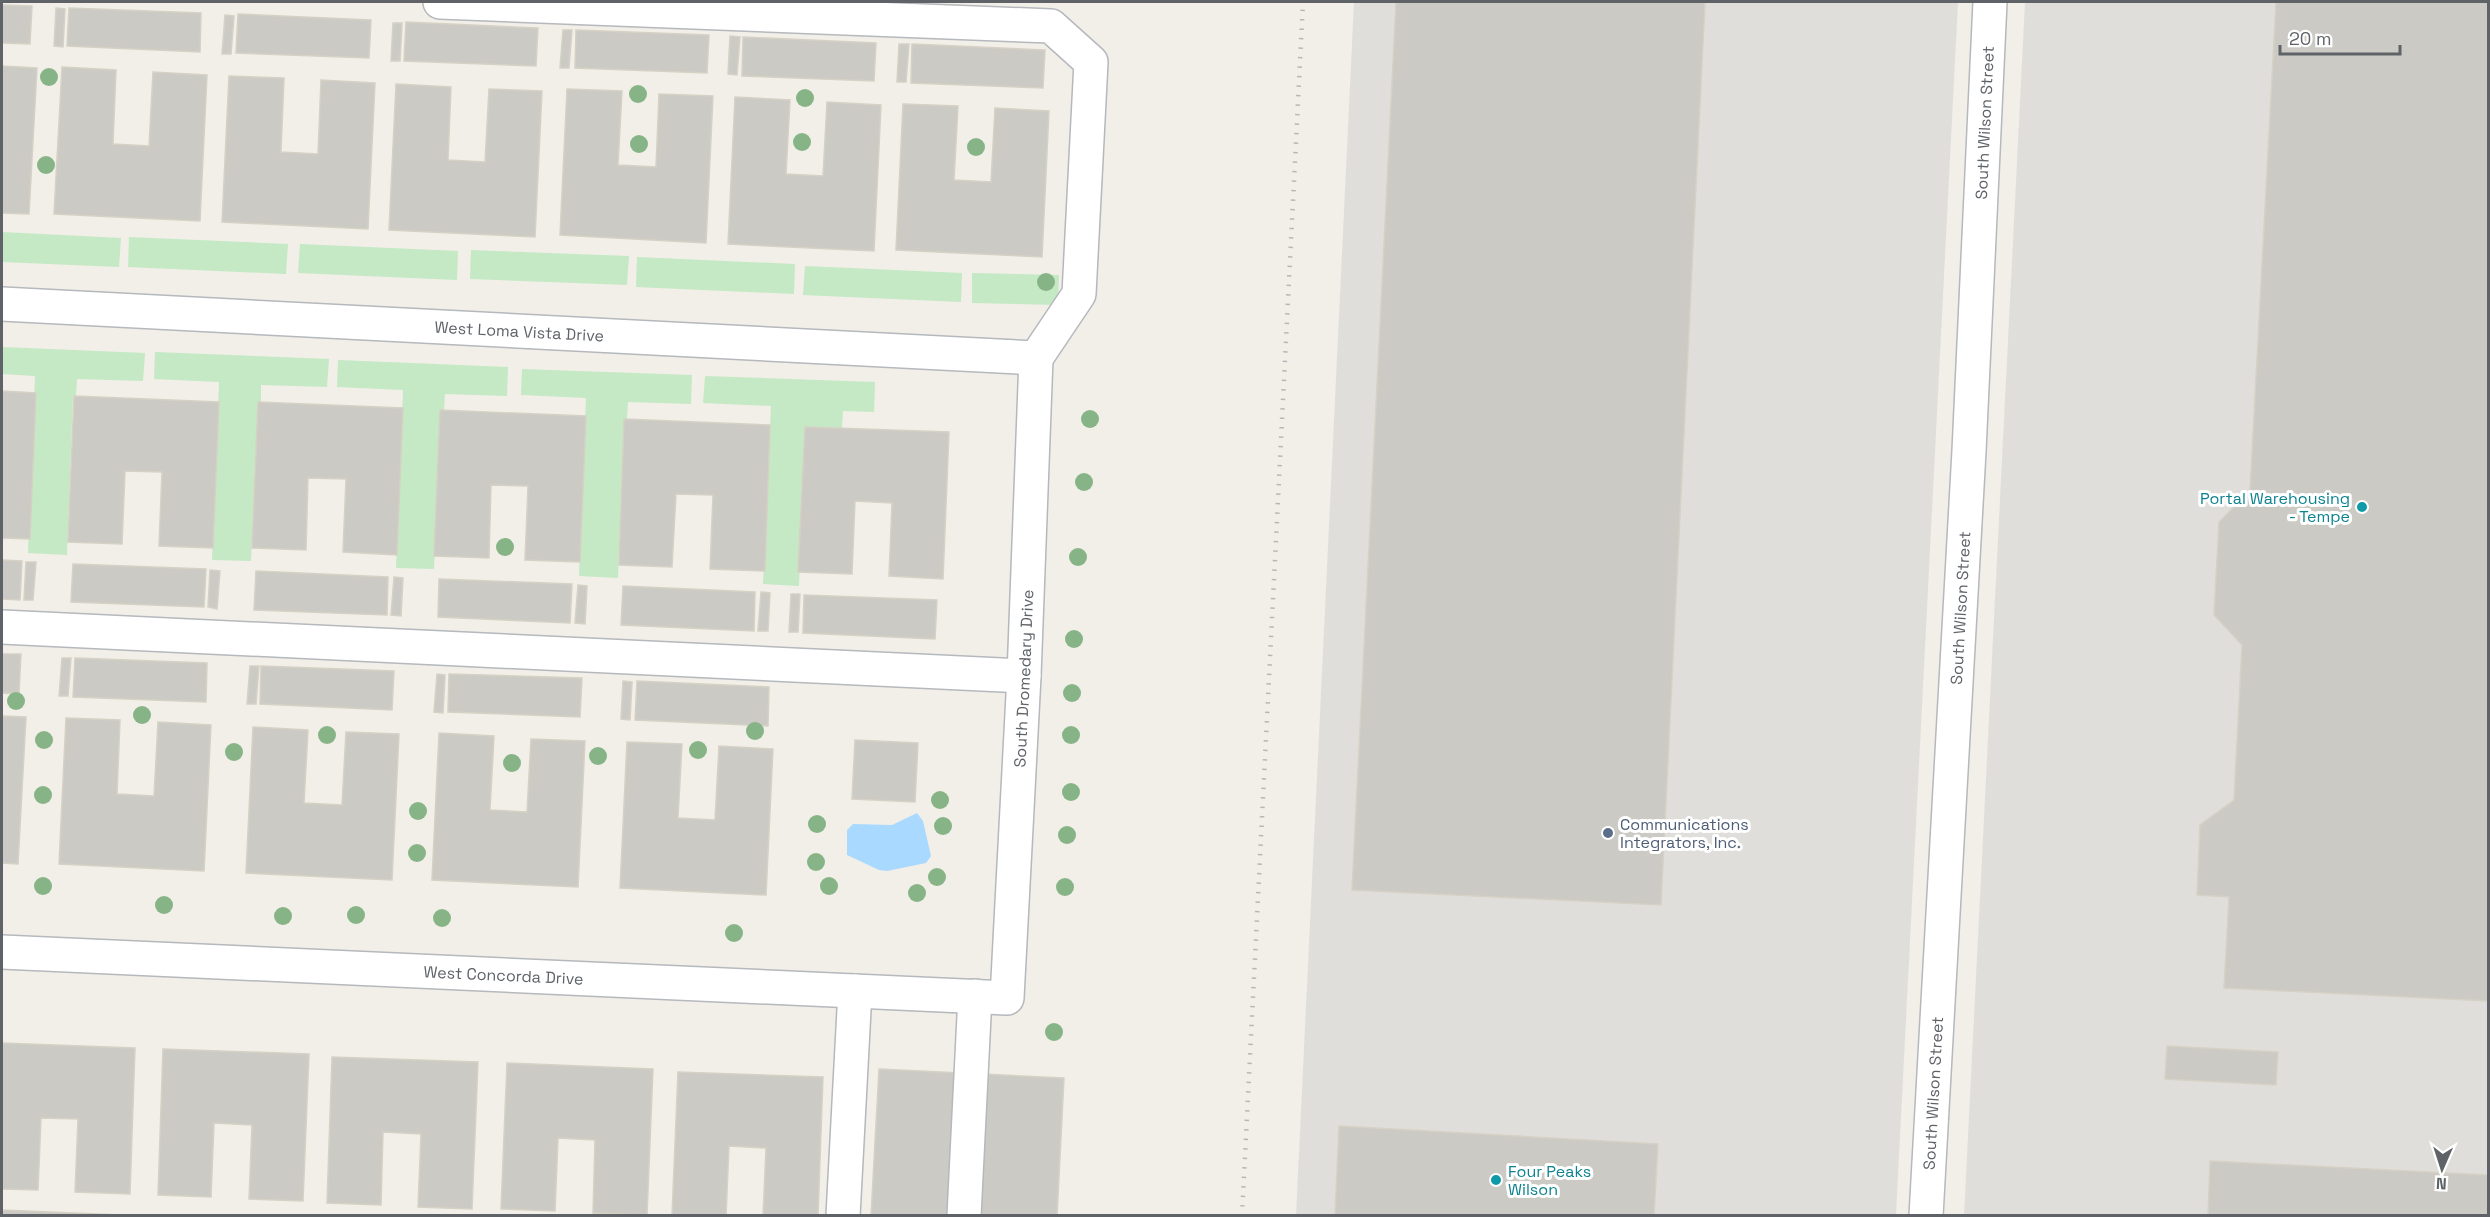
<svg xmlns="http://www.w3.org/2000/svg" width="2490" height="1217" font-family="'Space Grotesk',sans-serif">
  <rect width="100%" height="100%" fill="#f1efe8"/>
  <!-- industrial -->
  <g fill="#e0deda">
    <polygon points="1354,2 1958,2 1896,1215 1296,1216"/>
    <polygon points="2025,2 2488,2 2488,1215 1964,1216"/>
  </g>
  <!-- green -->
  <g fill="#c4e9c4">
    <polygon points="2,232 121,238 119,267 2,262"/>
    <polygon points="129,237 288,244 286,274 128,267"/>
    <polygon points="300,244 458,251 457,280 298,273"/>
    <polygon points="471,250 629,256 627,285 470,279"/>
    <polygon points="637,257 795,264 794,294 636,287"/>
    <polygon points="805,266 962,273 961,302 803,295"/>
    <polygon points="972,273 1059,275 1058,305 972,303"/>
    <polygon points="2,347 145,353 143,381 77,379 76,395 73,396 67,555 28,553 35,376 2,374"/>
    <polygon points="155,352 329,359 327,387 261,385 261,402 258,402 251,561 212,560 219,382 154,379"/>
    <polygon points="338,360 508,367 507,396 445,394 444,410 441,410 434,569 396,568 403,390 337,387"/>
    <polygon points="522,369 692,375 691,404 628,402 627,419 624,419 618,578 579,576 586,398 521,395"/>
    <polygon points="705,376 875,382 874,412 843,411 842,428 805,427 799,586 763,584 771,406 703,403"/>
  </g>
  <!-- water -->
  <polygon fill="#aad9ff" points="917,813 923,821 931,856 926,863 887,871 879,870 847,855 847,830 853,824 892,825"/>
  <!-- building -->
  <g fill="#cccac4" stroke="#d6d1c5" stroke-width="1.5">
    <polygon points="1396,2 1705,2 1661,905 1352,890"/>
    <polygon points="2276,2 2488,2 2488,1001 2224,988 2229,897 2197,895 2200,825 2234,800 2242,645 2214,615 2219,522 2250,491"/>
    <polygon points="2,5 32,6 30,44 2,43"/>
    <polygon points="56,8 65,9 63,47 54,46"/>
    <polygon points="69,8 201,13 200,52 67,46"/>
    <polygon points="238,14 371,20 369,58 236,53"/>
    <polygon points="225,15 234,16 231,54 222,54"/>
    <polygon points="406,22 538,28 536,66 404,61"/>
    <polygon points="393,23 402,23 400,61 391,61"/>
    <polygon points="563,30 572,30 569,68 560,68"/>
    <polygon points="576,30 709,35 707,73 575,68"/>
    <polygon points="730,36 740,37 737,75 728,74"/>
    <polygon points="743,37 876,43 874,81 742,76"/>
    <polygon points="899,44 909,44 906,82 897,82"/>
    <polygon points="912,44 1045,50 1043,88 911,83"/>
    <polygon points="2,66 37,68 29,214 2,213"/>
    <polygon points="62,67 116,70 113,144 149,146 153,72 207,75 200,221 54,214"/>
    <polygon points="229,76 284,78 281,152 318,154 321,80 375,83 368,229 222,222"/>
    <polygon points="396,84 451,87 448,160 485,162 489,89 542,91 535,237 389,230"/>
    <polygon points="567,89 622,91 618,165 656,167 659,94 713,96 706,243 560,235"/>
    <polygon points="735,97 790,100 786,174 823,176 827,102 881,105 874,251 728,244"/>
    <polygon points="903,104 958,106 954,180 991,182 995,108 1049,111 1042,257 896,250"/>
    <polygon points="2,391 36,393 30,539 2,538"/>
    <polygon points="74,396 219,402 213,548 159,546 162,472 125,471 122,544 68,542"/>
    <polygon points="258,402 403,408 397,555 343,552 346,479 308,478 306,550 252,548"/>
    <polygon points="440,410 586,416 580,562 525,560 528,486 491,485 489,558 434,556"/>
    <polygon points="624,419 770,425 765,571 710,569 713,495 676,494 672,567 619,565"/>
    <polygon points="805,427 949,432 943,579 889,576 892,503 855,501 852,574 798,572"/>
    <polygon points="2,560 22,561 20,600 2,599"/>
    <polygon points="26,562 36,562 33,600 24,600"/>
    <polygon points="73,564 206,569 204,607 71,602"/>
    <polygon points="210,570 220,571 217,609 208,607"/>
    <polygon points="256,571 388,577 387,615 254,610"/>
    <polygon points="394,577 403,578 401,616 391,615"/>
    <polygon points="439,579 572,584 570,623 438,617"/>
    <polygon points="578,585 587,586 585,624 575,623"/>
    <polygon points="623,586 755,592 754,631 621,625"/>
    <polygon points="761,592 770,593 768,631 758,631"/>
    <polygon points="791,594 800,594 798,632 789,632"/>
    <polygon points="804,595 937,600 935,639 803,633"/>
    <polygon points="2,654 21,654 19,694 2,693"/>
    <polygon points="62,658 71,658 68,696 59,696"/>
    <polygon points="75,658 207,663 206,702 73,697"/>
    <polygon points="250,666 259,666 256,704 247,704"/>
    <polygon points="261,666 394,671 392,710 260,704"/>
    <polygon points="437,674 445,675 443,713 434,712"/>
    <polygon points="449,674 582,678 580,717 448,712"/>
    <polygon points="623,681 632,682 630,720 621,719"/>
    <polygon points="637,681 769,687 768,726 635,720"/>
    <polygon points="2,716 26,717 18,864 2,863"/>
    <polygon points="66,718 120,720 117,794 154,796 158,722 211,725 204,871 59,864"/>
    <polygon points="253,727 308,730 304,803 342,805 346,732 399,734 392,880 246,873"/>
    <polygon points="439,733 494,736 490,810 527,812 531,739 585,741 578,887 432,880"/>
    <polygon points="855,740 918,743 915,802 852,799"/>
    <polygon points="627,742 682,744 678,818 715,820 719,746 773,749 766,895 620,888"/>
    <polygon points="2,1043 135,1048 130,1194 75,1192 78,1119 41,1118 38,1190 2,1189"/>
    <polygon points="2167,1046 2278,1052 2276,1085 2165,1079"/>
    <polygon points="163,1049 309,1054 303,1201 249,1199 252,1125 214,1123 211,1197 158,1195"/>
    <polygon points="332,1057 478,1062 472,1209 418,1207 421,1134 383,1132 381,1205 327,1203"/>
    <polygon points="507,1063 653,1069 647,1215 593,1213 595,1140 558,1138 555,1211 501,1209"/>
    <polygon points="879,1069 1064,1078 1057,1216 871,1216"/>
    <polygon points="678,1072 823,1077 818,1216 763,1216 766,1148 729,1146 726,1216 672,1216"/>
    <polygon points="1339,1126 1658,1144 1654,1216 1335,1216"/>
    <polygon points="2210,1161 2488,1175 2488,1216 2208,1216"/>
    <polygon points="2,1210 121,1215 121,1216 2,1216"/>
  </g>
  <g fill="none" stroke-linecap="round" stroke-linejoin="round">
    <!-- minor casing -->
    <g stroke="#b5b8bc" stroke-width="36">
      <g id="minor">
        <polyline points="440,2 1051,26 1091,62 1079,294 1036,358"/>
        <path id="s1" d="M2 304 1036 358"/>
        <polyline points="2,627 1024,676"/>
        <path id="s2" d="M2 952 1007 998 1024 676 1036 358"/>
        <polyline points="843,1216 855,991"/>
        <polyline points="964,1216 975,996"/>
        <path id="s3" d="M1926 1216 1969 451 1990 2"/>
      </g>
    </g>
    <!-- minor -->
    <use href="#minor" stroke="#fff" stroke-width="33"/>
    <!-- rail -->
    <polyline stroke="#b6b7b8" stroke-width="4.5" stroke-dasharray="1.5 8" stroke-linecap="butt" points="1242,1216 1303,2"/>
  </g>
  <!-- trees -->
  <g fill="#87b486">
    <circle cx="49" cy="77" r="9"/>
    <circle cx="638" cy="94" r="9"/>
    <circle cx="805" cy="98" r="9"/>
    <circle cx="802" cy="142" r="9"/>
    <circle cx="639" cy="144" r="9"/>
    <circle cx="976" cy="147" r="9"/>
    <circle cx="46" cy="165" r="9"/>
    <circle cx="1046" cy="282" r="9"/>
    <circle cx="1090" cy="419" r="9"/>
    <circle cx="1084" cy="482" r="9"/>
    <circle cx="505" cy="547" r="9"/>
    <circle cx="1078" cy="557" r="9"/>
    <circle cx="1074" cy="639" r="9"/>
    <circle cx="1072" cy="693" r="9"/>
    <circle cx="16" cy="701" r="9"/>
    <circle cx="142" cy="715" r="9"/>
    <circle cx="755" cy="731" r="9"/>
    <circle cx="327" cy="735" r="9"/>
    <circle cx="1071" cy="735" r="9"/>
    <circle cx="44" cy="740" r="9"/>
    <circle cx="698" cy="750" r="9"/>
    <circle cx="234" cy="752" r="9"/>
    <circle cx="598" cy="756" r="9"/>
    <circle cx="512" cy="763" r="9"/>
    <circle cx="1071" cy="792" r="9"/>
    <circle cx="43" cy="795" r="9"/>
    <circle cx="940" cy="800" r="9"/>
    <circle cx="418" cy="811" r="9"/>
    <circle cx="817" cy="824" r="9"/>
    <circle cx="943" cy="826" r="9"/>
    <circle cx="1067" cy="835" r="9"/>
    <circle cx="417" cy="853" r="9"/>
    <circle cx="816" cy="862" r="9"/>
    <circle cx="937" cy="877" r="9"/>
    <circle cx="43" cy="886" r="9"/>
    <circle cx="829" cy="886" r="9"/>
    <circle cx="1065" cy="887" r="9"/>
    <circle cx="917" cy="893" r="9"/>
    <circle cx="164" cy="905" r="9"/>
    <circle cx="356" cy="915" r="9"/>
    <circle cx="283" cy="916" r="9"/>
    <circle cx="442" cy="918" r="9"/>
    <circle cx="734" cy="933" r="9"/>
    <circle cx="1054" cy="1032" r="9"/>
  </g>
  <!-- markers -->
  <g fill="#0f9aa8" stroke="#fff" stroke-width="2">
    <circle cx="2362" cy="507" r="6"/>
    <circle cx="1496" cy="1180" r="6"/>
  </g>
  <circle fill="#5c6f8a" stroke="#fff" stroke-width="2" cx="1608" cy="833" r="6"/>
  <g text-anchor="middle" stroke-width="6" stroke-linejoin="round" paint-order="stroke">
    <!-- street labels -->
    <g font-size="16" fill="#5f6368" stroke="#fff">
      <text dy="6" stroke="none"><textPath href="#s3" startOffset="1095">South Wilson Street</textPath></text>
      <text dy="6" stroke="none"><textPath href="#s1" startOffset="518">West Loma Vista Drive</textPath></text>
      <text dy="6" stroke="none"><textPath href="#s3" startOffset="609">South Wilson Street</textPath></text>
      <text dy="6" stroke="none"><textPath href="#s2" startOffset="1326">South Dromedary Drive</textPath></text>
      <text dy="6" stroke="none"><textPath href="#s2" startOffset="502">West Concorda Drive</textPath></text>
      <text dy="6" stroke="none"><textPath href="#s3" startOffset="123">South Wilson Street</textPath></text>
    </g>
    <!-- culture labels -->
    <g font-size="16" fill="#0d838f" stroke="#fff" text-anchor="end">
      <text x="2350" y="504">Portal Warehousing<tspan x="2350" dy="18">- Tempe</tspan></text>
      <text x="1508" y="1177" text-anchor="start">Four Peaks<tspan x="1508" dy="18">Wilson</tspan></text>
    </g>
    <!-- service labels -->
    <g font-size="16" fill="#4e5e75" stroke="#fff" text-anchor="start">
      <text x="1620" y="830">Communications<tspan x="1620" dy="18">Integrators, Inc.</tspan></text>
    </g>
  </g>
  <!-- border -->
  <rect width="2490" height="1217" fill="none" stroke="#5f6368" stroke-width="6"/>
  <!-- north arrow -->
  <g transform="translate(2442 1169) rotate(183)" stroke="#ffffff" stroke-width="4.5" paint-order="stroke">
  <path d="M0-4.5L10 22L0 15L-10 22Z" fill="#5f6368"/>
  <text y="-9" font-size="16" font-weight="bold" text-anchor="middle" fill="#5f6368">N</text>
  </g>
  <!-- scale -->
  <path d="M2280 45v9h120v-9" fill="none" stroke="#5f6368" stroke-width="3"/>
  <text x="2289" y="45" font-size="18" fill="#5f6368" stroke="#ffffff" stroke-width="4.5" paint-order="stroke">20 m</text>
</svg>
